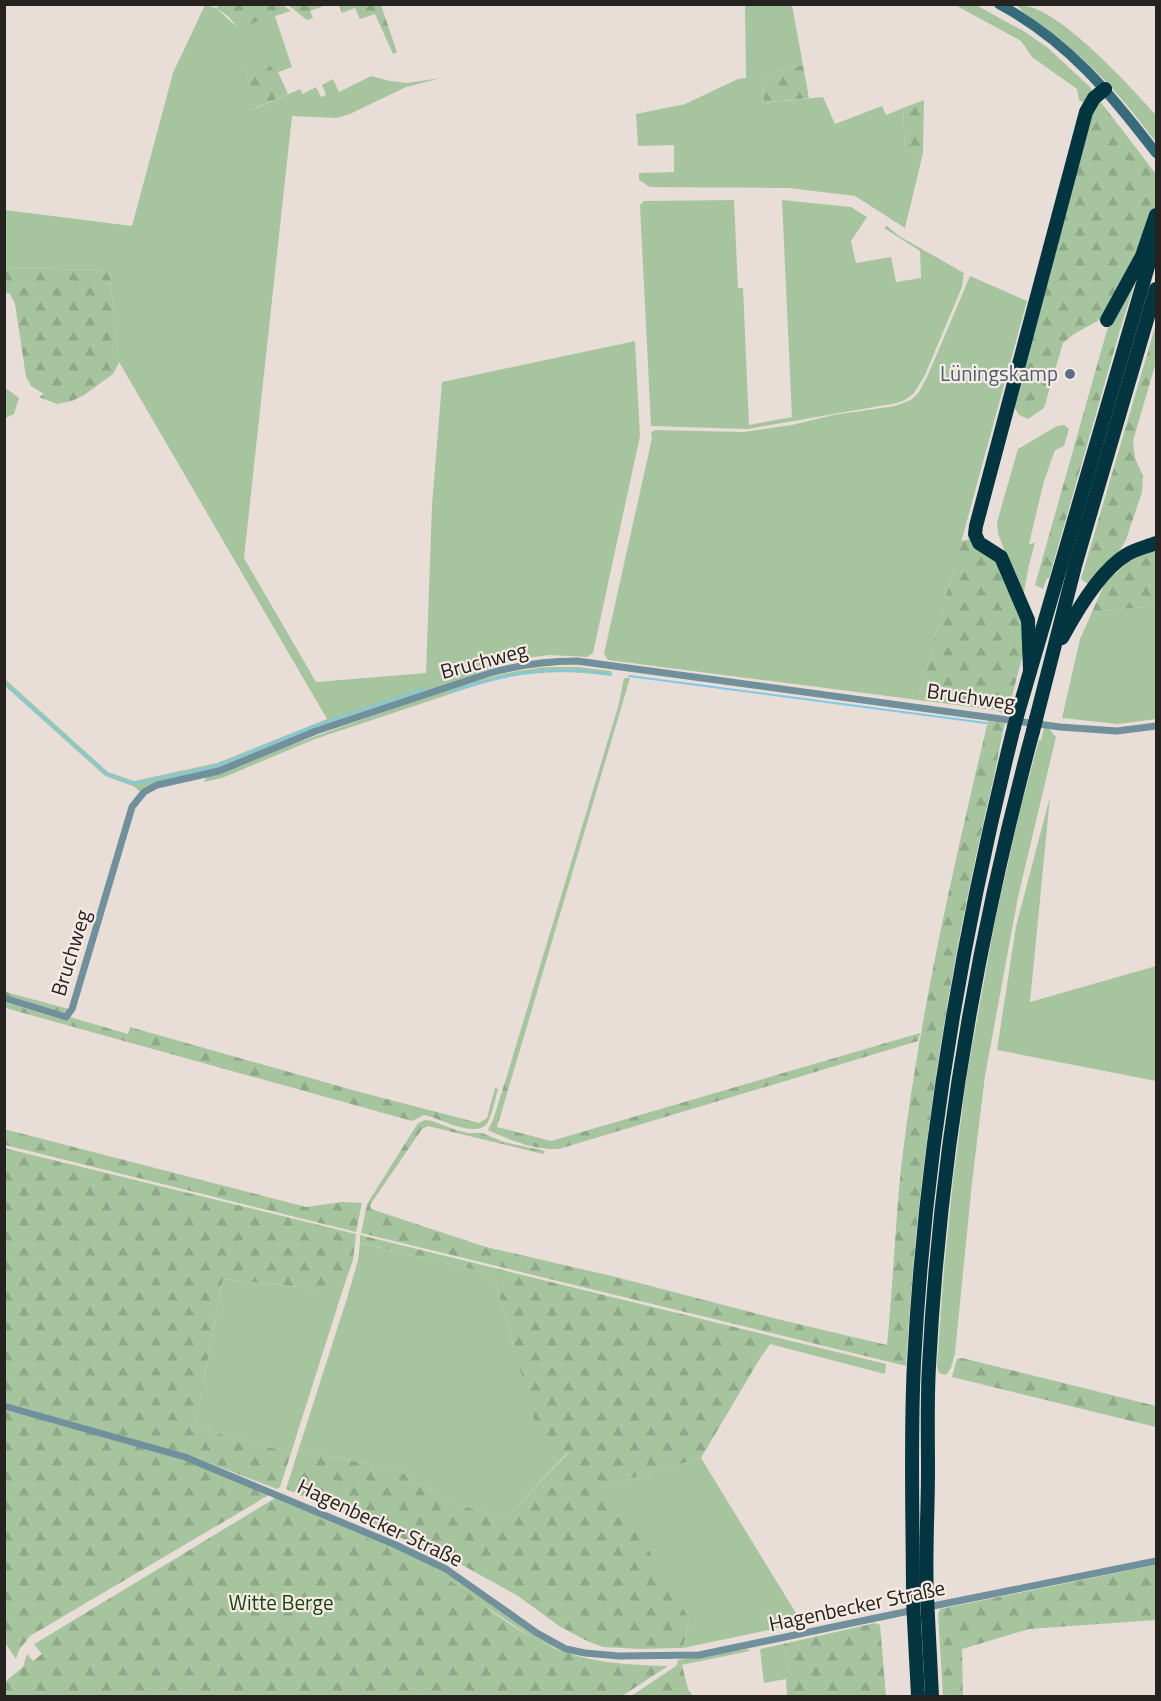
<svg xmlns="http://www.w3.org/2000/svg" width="1161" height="1701" font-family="'Titillium Web',sans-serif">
  <defs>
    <pattern id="forest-firs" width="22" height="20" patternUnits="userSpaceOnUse" patternTransform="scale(1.5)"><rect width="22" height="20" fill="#a6c59e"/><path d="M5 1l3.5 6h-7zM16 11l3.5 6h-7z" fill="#8fa988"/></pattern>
  </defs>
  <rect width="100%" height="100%" fill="#e9ded7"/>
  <!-- grass -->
  <g fill="#a6c59e">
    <polygon points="205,5 216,8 237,27 275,16 292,67 276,73 246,67 252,110 300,89 303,94 316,87 321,97 326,95 322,85 333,79 339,92 371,76 390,81 407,83 441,78 406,87 350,114 336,118 292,116 244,558 316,682 426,673 432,505 442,382 635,341 640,436 593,653 587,657 550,655 517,659 219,768 154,784 139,791 133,786 105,776 5,686 5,679 108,772 134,781 217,763 327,719 119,362 109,270 5,268 5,210 132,226 173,73"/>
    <polygon points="745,5 792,5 803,65 761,76 764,103 823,97 835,124 882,106 886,115 903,108 905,150 923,153 905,228 855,196 789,188 650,187 639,180 639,173 674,172 674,145 638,146 636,114 685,104 738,79 746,78"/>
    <polygon points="955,5 976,5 1025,32 1048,48 1091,88 1092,93 1085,104 1079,100 1077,89 1032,57 1021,41"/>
    <path d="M1019 5C1058 5 1130 87 1156 115V140L1155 141C1114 86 1080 51 1023 12L1018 6Z"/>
    <polygon points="734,200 738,288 743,288 749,425 792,417 782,200 851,207 867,217 851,241 856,263 891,257 896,282 921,278 920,251 884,228 887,226 899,236 964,273 962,287 925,375 914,393 905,400 897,403 747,429 651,426 640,205 644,201"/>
    <polygon points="970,276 1027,301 918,700 608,660 604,654 652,438 651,432 656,430 743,432 792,425 833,415 895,406 911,400 919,392 928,375"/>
    <polygon points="1136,279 1120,330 1107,330 1116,309"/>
    <polygon points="4,387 19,398 14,414 5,418"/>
    <polygon points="1064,425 1069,429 1064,446 1055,450 1044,481 1029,544 1035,543 1029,565 1023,597 998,534 997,522 1018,449 1057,426"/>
    <polygon points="1156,606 1156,719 1118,724 1062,718 1080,639 1092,612"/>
    <path d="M548 667H577L611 671 612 676C567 670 536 671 492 680L315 739 222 778 204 782 206 777C273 751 340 727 407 704 454 688 499 671 548 667Z"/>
    <polygon points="624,678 630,678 514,1070 509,1069 618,707"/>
    <polygon points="1047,726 1056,737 1018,897 985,1076 972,1183 955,1353 951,1368 946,1375 939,1373 937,1366 944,1269 953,1181 967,1074 995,921 1020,810 1039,740 1041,740 1044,728"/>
    <polygon points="1050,797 1030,1002 1156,966 1156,1081 997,1050 1016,926"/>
    <polygon points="360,1243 480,1271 487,1274 495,1281 513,1345 568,1452 505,1519 448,1501 397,1469 298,1451 348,1295 358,1260"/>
    <polygon points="223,1279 318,1289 343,1289 291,1453 195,1427"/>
    <polygon points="775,1337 886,1364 885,1374 770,1344"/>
    <polygon points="701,1458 802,1623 683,1648 689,1623 602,1487"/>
    <polygon points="275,1498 383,1542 446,1572 526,1629 567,1653 534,1639 424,1565 272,1500"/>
    <polygon points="783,1644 788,1669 786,1679 764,1683 760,1649"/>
    <polygon points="748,1649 750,1651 676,1666 678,1660"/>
  </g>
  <!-- forest -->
  <g fill="url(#forest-firs)">
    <polygon points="281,4 291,11 241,27 237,27 229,17 216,8 220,5"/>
    <polygon points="288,5 288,4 326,5 310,11 313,18 307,20"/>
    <polygon points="339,5 381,5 397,52 393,54 375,14 360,19 355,8 342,13"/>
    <polygon points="267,62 276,73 278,72 288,94 251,110 246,67"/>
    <polygon points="803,65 809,98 764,103 761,76"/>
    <polygon points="924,100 923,153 905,150 903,108"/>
    <polygon points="1100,101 1156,174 1156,206 1134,265 1103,318 1074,334 1063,343 1044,408 1028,419 1019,415 1013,405 1093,108"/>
    <polygon points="5,268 109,270 119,362 113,374 84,395 72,401 57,404 39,397 44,394 31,386 26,377 15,304 10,294 5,292"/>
    <polygon points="1156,324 1156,362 1133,441 1135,458 1143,476 1142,492 1126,540 1116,556 1089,585 1081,579"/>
    <polygon points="1107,330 1120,330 1049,578 1047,578 1043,589 1035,585"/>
    <polygon points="971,539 995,556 1023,623 1024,650 1007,715 995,710 918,700 961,541"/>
    <polygon points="1156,549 1156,606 1092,612 1105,583 1130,560"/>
    <path d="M988 721 1005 723C1000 743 997 764 992 785 947 976 917 1170 906 1366L361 1233 367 1204 418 1123 425 1120 432 1121 456 1130 468 1133H482L504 1142 545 1151 543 1154 428 1126 422 1129 370 1205 371 1209 486 1247 616 1277 777 1319 887 1345C893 1286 895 1227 901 1168 919 1017 953 868 988 721Z"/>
    <polygon points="4,991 13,994 69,1009 64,1013 5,995"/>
    <path d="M4 1002 60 1019 70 1017 128 1034 130 1027 356 1091 479 1123 487 1118 495 1088 498 1089C495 1099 493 1112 488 1122 477 1140 440 1118 424 1115L412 1121 9 1009 5 1007Z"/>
    <path d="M920 1033 918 1041 559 1149C535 1150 509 1140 488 1130L493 1120 509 1069 514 1070 497 1127 551 1141Z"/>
    <polygon points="4,1129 306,1207 342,1202 362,1203 356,1232 5,1145"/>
    <polygon points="4,1148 356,1234 353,1260 343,1289 318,1289 223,1279 195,1427 291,1453 280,1487 277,1489 186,1454 5,1403"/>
    <polygon points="360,1235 775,1337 759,1360 701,1458 602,1487 637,1530 688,1617 689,1622 683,1648 641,1649 603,1647 587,1641 559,1626 518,1596 453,1560 286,1489 298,1451 397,1469 448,1501 505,1519 568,1453 536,1426 495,1281 487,1274 480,1271 360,1243"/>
    <polygon points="962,1358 1156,1406 1156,1427 952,1377 957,1359"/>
    <polygon points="5,1410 183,1459 269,1495 30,1636 19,1650 16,1659 5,1643"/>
    <path d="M272 1500C323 1521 376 1540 424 1565 464 1586 496 1619 535 1639 577 1662 621 1665 668 1666L622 1696H5V1682L23 1667 27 1654 33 1661 42 1654 34 1644 36 1643Z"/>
    <polygon points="1156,1565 1156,1620 1029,1629 962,1649 963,1696 943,1696 938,1614 940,1609"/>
    <polygon points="875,1623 880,1625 886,1696 787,1696 786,1679 788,1669 783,1644"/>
    <polygon points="682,1665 688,1689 693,1696 631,1696 676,1666"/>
  </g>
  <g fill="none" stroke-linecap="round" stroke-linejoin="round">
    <!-- stream -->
    <g stroke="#7cc9e8" stroke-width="2">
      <polyline points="629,676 986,723"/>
      <polyline points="4,683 107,774 133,784 217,766 311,727 425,689"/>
      <path d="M451 692C513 672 546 666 611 674"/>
    </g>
    <!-- minor -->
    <g stroke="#70919b" stroke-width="7">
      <path d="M4 998 66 1017 72 1009 132 807 144 792 157 785 219 771 316 731 490 673C519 665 547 661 577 661L1060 727 1117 731 1156 726"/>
      <polyline points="4,1406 185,1457 396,1545 446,1569 537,1633 566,1649 585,1653 619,1656 699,1655 914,1610"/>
      <polyline points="928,1607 1156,1561"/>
    </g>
    <!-- secondary -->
    <path stroke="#366b79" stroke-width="10" d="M999 4C1068 41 1110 93 1156 153"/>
    <!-- motorway -->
    <g stroke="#023540" stroke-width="14">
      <polyline points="1107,320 1142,256 1156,215"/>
      <path d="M1062 638C1076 612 1100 571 1126 555 1135 549 1146 547 1156 543"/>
      <polyline points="1030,670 1028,620 1001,557 979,543 975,534 976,526 1086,112 1094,98 1105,89"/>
      <polyline points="1017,716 1156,239"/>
      <polyline points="1036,719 1075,566 1156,289"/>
      <path d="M927 1597C925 1555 928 1512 928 1470 928 1435 927 1400 929 1366 940 1151 977 939 1033 731"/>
      <path d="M913 1599C913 1521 910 1442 914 1363 925 1149 962 935 1014 727"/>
      <polyline points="928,1617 932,1696"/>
      <polyline points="914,1620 918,1696"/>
    </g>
    <!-- motorway-bridge -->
    <g stroke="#023540" stroke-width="14">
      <polyline points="1014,727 1017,716"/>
      <polyline points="1033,731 1036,719"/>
      <polyline points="927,1597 928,1617"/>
      <polyline points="913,1599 914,1620"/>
    </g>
  </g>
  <!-- markers -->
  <circle fill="#5c6f8a" stroke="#f6ebe4" stroke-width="2" cx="1070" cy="374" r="6"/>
  <g text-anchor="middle" stroke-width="4.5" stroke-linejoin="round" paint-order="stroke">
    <!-- service labels -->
    <g font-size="21" fill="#4e5e75" stroke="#f6ebe4" text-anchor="end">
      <text x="1058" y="381">Lüningskamp</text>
    </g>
    <!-- street labels -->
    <g font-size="21" fill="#25221f" stroke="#f6ebe4">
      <text transform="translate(484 661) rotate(-15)" y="7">Bruchweg</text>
      <text transform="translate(971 697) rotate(8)" y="7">Bruchweg</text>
      <text transform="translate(71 953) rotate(-73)" y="7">Bruchweg</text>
      <text transform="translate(380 1523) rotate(25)" y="7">Hagenbecker Straße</text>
      <text transform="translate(857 1606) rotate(-12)" y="7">Hagenbecker Straße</text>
    </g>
    <!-- park labels -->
    <g font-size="21" fill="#19440d" stroke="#f6ebe4">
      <text x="281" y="1610">Witte Berge</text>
    </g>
  </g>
  <!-- border -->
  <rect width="1161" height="1701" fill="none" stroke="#25221f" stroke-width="12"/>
</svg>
